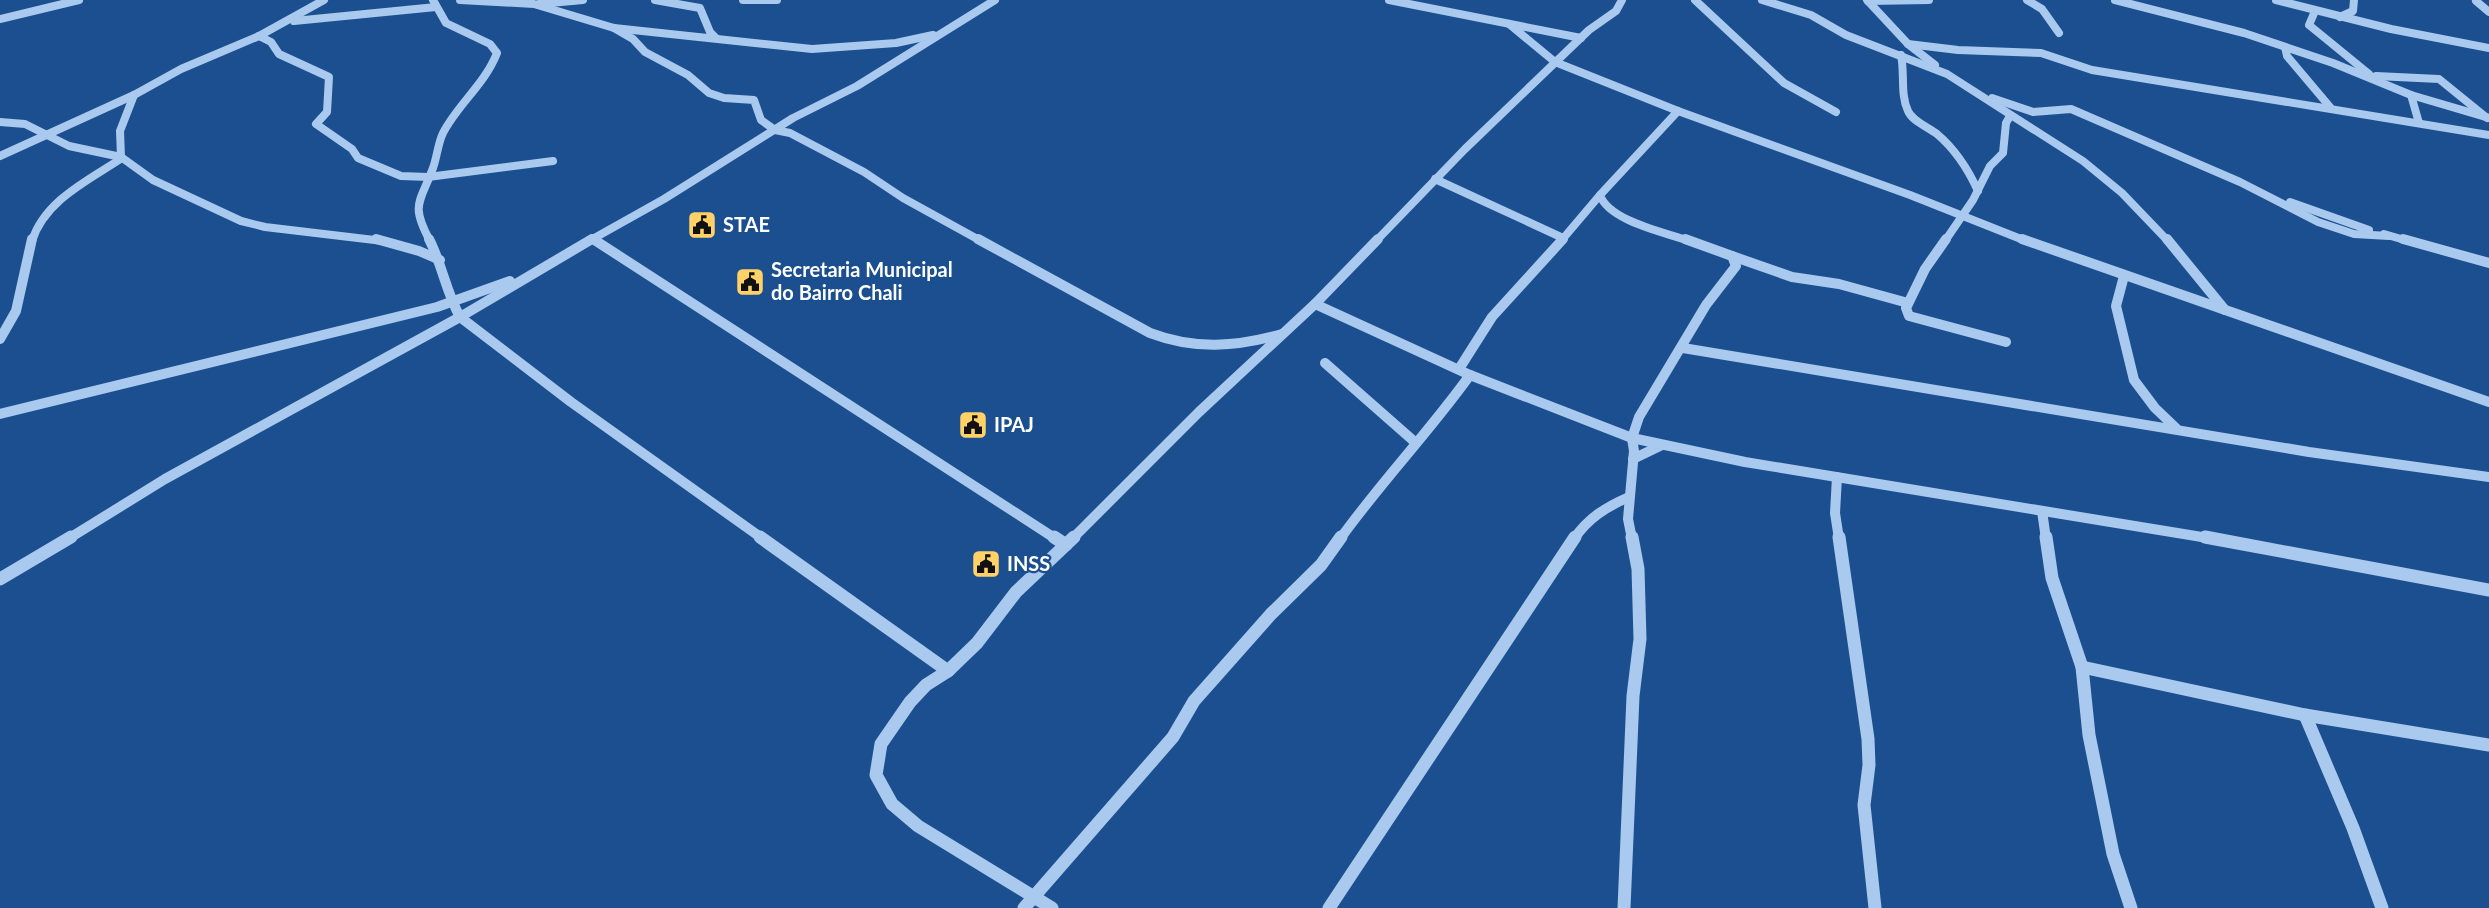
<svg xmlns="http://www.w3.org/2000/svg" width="2489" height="908" font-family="Lato,sans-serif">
  <rect width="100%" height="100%" fill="#1b4f8f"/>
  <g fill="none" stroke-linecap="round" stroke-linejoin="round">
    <!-- minor-far2 -->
    <g stroke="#a9c9ee" stroke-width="8">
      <polyline points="460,0 534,4 614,28 812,49 896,43 933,35"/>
      <polyline points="655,0 700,8 710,32 716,38"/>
      <polyline points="743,0 777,0"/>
      <polyline points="1389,0 1581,38"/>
      <polyline points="1695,0 1784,83 1836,112"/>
      <polyline points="1762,0 1811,15 1846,35 1947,74 2083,161 2122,193 2168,241"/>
      <polyline points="1867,0 1908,44 1935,65"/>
      <polyline points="2027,0 2042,9 2059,33"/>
      <polyline points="2115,0 2244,33 2333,63 2411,95 2489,118"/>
      <polyline points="2276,0 2391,29 2489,48"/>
      <polyline points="1868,1 1929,0"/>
      <polyline points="2476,1 2489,12"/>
      <polyline points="539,4 583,0"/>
      <polyline points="2315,11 2309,25 2369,74"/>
      <polyline points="2340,17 2353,11 2354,0"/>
      <polyline points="0,19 79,0"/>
      <polyline points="294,21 436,7"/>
      <polyline points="1509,24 1555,62 1678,111 1910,195 2026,241"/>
      <polyline points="614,28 633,39 645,52 688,75 709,93 724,98 754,100 761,120 775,130 790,133 864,172 903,198 981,241"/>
      <polyline points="259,36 271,42 279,54 329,77 327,112 316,124 352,149 358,158 401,176 428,177 553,161"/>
      <polyline points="1908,44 1958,50 2041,53 2092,70 2489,135"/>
      <polyline points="2285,47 2287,56 2330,107"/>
      <path d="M1901 55C1905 74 1900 94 1908 111 1912 121 1928 127 1937 134 1956 150 1968 169 1978 191"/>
      <polyline points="2376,76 2439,79 2487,118"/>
      <polyline points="134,95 120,131 121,157 153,180 241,221 265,227 383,241"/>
      <polyline points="2411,95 2419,123"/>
      <polyline points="1992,98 2033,112 2071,109 2240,182 2318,222 2354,234 2389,236"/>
      <path d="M1678 111 1600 195C1609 221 1664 232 1689 241"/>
      <polyline points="0,122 25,124 69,146 121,157"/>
      <polyline points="0,156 134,95 181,69 259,36 324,0"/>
      <polyline points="1435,179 1563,238"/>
      <polyline points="2290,202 2369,230"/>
      <polyline points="2384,234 2408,241"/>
      <polyline points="593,239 596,241"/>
      <path d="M32 241C45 200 89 180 122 158"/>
      <path d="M430 241C410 204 420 203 433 168 437 157 438 143 443 133 458 104 485 84 497 53L490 44 446 23 433 0"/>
      <polyline points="589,241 664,199 793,118 857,86 995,0"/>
      <polyline points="1376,241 1465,149 1589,30 1616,11 1622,0"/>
      <polyline points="1561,241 1600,195"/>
      <polyline points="1945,241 1973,200 1990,166 2003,153 2006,123 2010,116"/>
    </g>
    <!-- minor-far1 -->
    <g stroke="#a9c9ee" stroke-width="10">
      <polyline points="376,239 419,251 440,260"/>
      <path d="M429 239C442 264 446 292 460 317L571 402 763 539"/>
      <polyline points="593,239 1056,539"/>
      <path d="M978 239 1150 333C1195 350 1236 347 1282 334"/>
      <polyline points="1946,239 1925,269 1906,308 1909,316 2006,342"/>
      <polyline points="2022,239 2489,402"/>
      <polyline points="2167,239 2225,310"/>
      <polyline points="2403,239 2489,263"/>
      <polyline points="1732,256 1792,277 1839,284 1908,303"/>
      <polyline points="2124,276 2116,306 2134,380 2155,408 2176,428"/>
      <polyline points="1315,304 1378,239"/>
      <polyline points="0,339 16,311 32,239"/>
      <polyline points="1683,348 2309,452 2489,477"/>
      <polyline points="1325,363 1416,443"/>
      <polyline points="1459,369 1492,317 1563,239"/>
      <polyline points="0,414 437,307 510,281"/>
      <polyline points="1633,459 1662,445"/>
      <polyline points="1837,477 1835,513 1839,539"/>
      <polyline points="2042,511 2046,539"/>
      <polyline points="68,539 165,479 460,317 592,239"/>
      <polyline points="1072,539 1199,412 1315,304 1470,375 1632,438 1745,462 2214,539"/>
      <path d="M1340 539C1381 482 1429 432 1470 375"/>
      <path d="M1574 539C1588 518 1606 507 1629 497"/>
      <polyline points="1632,539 1628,519 1634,451 1632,438 1639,417 1706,305 1736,266 1732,256 1685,239"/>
    </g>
    <!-- minor -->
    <g stroke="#a9c9ee" stroke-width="13">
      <polyline points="760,537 948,671"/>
      <polyline points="1054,537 1066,545"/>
      <polyline points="1839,537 1868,739 1869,765 1864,805 1875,908"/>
      <polyline points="2046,537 2052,578 2082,667 2089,735 2113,854 2131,908"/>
      <polyline points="2205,537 2489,590"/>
      <polyline points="0,579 71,537"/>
      <polyline points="2082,667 2305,715 2489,745"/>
      <polyline points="2305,715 2353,828 2382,908"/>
      <polyline points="1024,908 1173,737 1194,701 1271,614 1321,565 1341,537"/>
      <polyline points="1052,908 918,826 892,804 876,775 881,744 910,702 926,685 948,671 977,643 1016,592 1074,537"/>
      <polyline points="1329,908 1575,537"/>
      <polyline points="1624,908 1633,696 1640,639 1638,569 1632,537"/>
    </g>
  </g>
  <!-- icons -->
  <defs>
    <g id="civic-square" transform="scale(1.5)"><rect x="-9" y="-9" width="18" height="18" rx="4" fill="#ffd166" stroke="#1b4f8f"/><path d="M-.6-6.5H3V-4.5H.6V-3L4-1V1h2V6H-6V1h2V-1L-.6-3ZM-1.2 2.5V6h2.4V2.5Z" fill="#111"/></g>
  </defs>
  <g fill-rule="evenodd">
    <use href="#civic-square" x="702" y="225"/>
    <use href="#civic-square" x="750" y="282"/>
    <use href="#civic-square" x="973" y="425"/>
    <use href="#civic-square" x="986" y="564"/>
  </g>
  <g text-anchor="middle" stroke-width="4.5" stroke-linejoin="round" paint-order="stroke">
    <!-- poi labels -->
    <g font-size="20" font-weight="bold" fill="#fff" stroke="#1b4f8f" text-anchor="start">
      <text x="723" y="232">STAE</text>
      <text x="771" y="277">Secretaria Municipal<tspan x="771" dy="23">do Bairro Chali</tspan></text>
      <text x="994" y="432">IPAJ</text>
      <text x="1007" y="571">INSS</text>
    </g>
  </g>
</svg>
